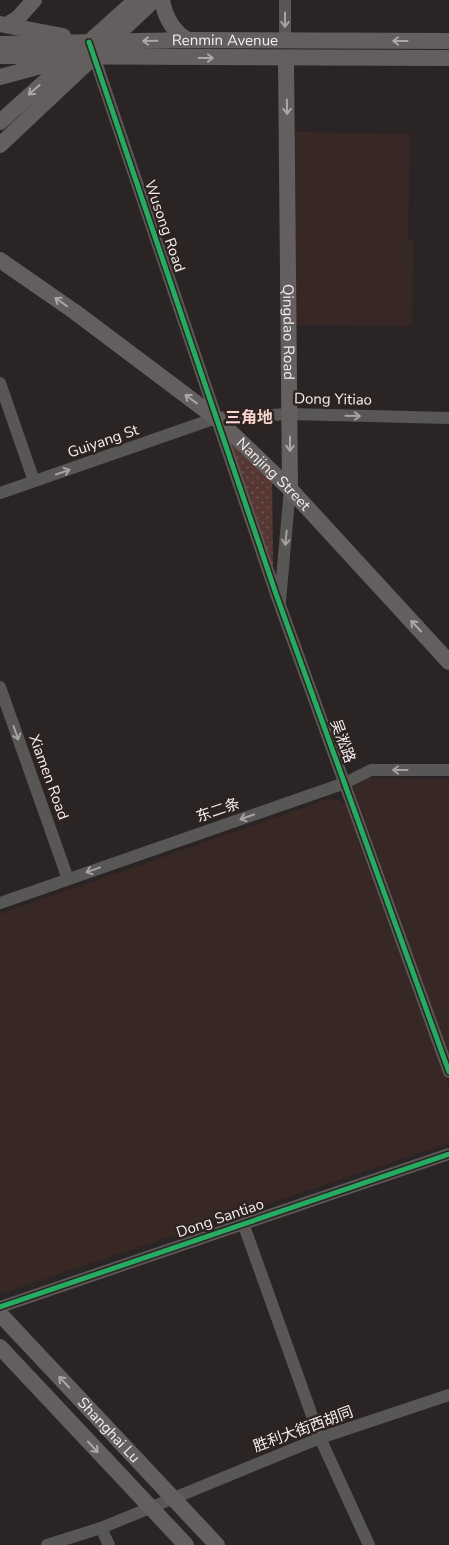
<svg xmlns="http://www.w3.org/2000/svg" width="449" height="1545" font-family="'Nunito Sans','Noto Sans SC',sans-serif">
  <defs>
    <pattern id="park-dots" width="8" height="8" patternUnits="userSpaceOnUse" patternTransform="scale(1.25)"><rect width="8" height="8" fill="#563732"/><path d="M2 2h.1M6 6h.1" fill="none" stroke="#6f5450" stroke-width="1.8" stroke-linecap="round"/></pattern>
  </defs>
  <rect width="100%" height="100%" fill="#2a2524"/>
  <!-- built -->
  <g fill="#382825">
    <polygon points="295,132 410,134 408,239 413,239 412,326 293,325"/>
    <polygon points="350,778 449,779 449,1056"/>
    <polygon points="328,799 337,799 346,805 419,1008 423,1013 449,1088 449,1143 0,1294 0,914"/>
  </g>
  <!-- park -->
  <polygon fill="url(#park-dots)" points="220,424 272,478 273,571"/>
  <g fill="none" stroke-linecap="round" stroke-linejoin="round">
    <!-- minor -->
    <g stroke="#595756" stroke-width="12">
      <polyline points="285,0 285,40"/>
      <polyline points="92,50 276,594 449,1072"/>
      <polyline points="0,383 34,481"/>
      <polyline points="0,493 216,418 290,414 449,418"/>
      <polyline points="280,601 290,489"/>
      <polyline points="0,687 68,879"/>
      <polyline points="0,903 345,783 371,770 449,770"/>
      <polyline points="243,1223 320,1438 369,1545"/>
      <polyline points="0,1307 449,1154"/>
      <polyline points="101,1528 109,1545"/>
      <polyline points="47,1545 101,1528 320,1438 449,1395"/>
    </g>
    <!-- major -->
    <g stroke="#625f5e" stroke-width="16">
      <path d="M162 0C165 16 173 32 188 40"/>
      <polyline points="0,24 63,36"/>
      <polyline points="8,24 18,18 34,0"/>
      <path id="s1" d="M0 44 188 40 449 41"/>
      <polyline points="0,56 449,58"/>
      <path id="s2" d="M286 58 290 489"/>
      <polyline points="0,77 56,62"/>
      <polyline points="0,122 136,0"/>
      <polyline points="0,145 154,0"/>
      <path id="s3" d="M0 260 75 312 216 418 290 489 449 662"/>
      <path id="s4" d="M0 1314 217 1545"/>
      <polyline points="0,1347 186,1545"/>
    </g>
    <!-- cycleway casing -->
    <g stroke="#2d2321" stroke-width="8">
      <g id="cycleway">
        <polyline points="89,42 276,594 449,1072"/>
        <polyline points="0,1307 449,1154"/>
      </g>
    </g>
    <!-- cycleway -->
    <use href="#cycleway" stroke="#26ab63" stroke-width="5"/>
  </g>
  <!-- one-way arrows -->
  <defs><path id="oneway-shaft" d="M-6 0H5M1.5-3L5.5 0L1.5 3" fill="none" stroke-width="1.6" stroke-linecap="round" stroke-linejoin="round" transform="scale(1.25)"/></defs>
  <g stroke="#a7a2a1">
    <use href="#oneway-shaft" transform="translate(285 20) rotate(90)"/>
    <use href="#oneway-shaft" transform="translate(353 416) rotate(1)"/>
    <use href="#oneway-shaft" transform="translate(63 472) rotate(-19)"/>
    <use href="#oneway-shaft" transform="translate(286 538) rotate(95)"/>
    <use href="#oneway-shaft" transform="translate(16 733) rotate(70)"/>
    <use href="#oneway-shaft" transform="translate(400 770) rotate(-180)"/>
    <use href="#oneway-shaft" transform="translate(247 817) rotate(161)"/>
    <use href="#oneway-shaft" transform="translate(93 870) rotate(160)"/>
  </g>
  <g stroke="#aca6a5">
    <use href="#oneway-shaft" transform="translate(150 41) rotate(179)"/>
    <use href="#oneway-shaft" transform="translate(400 41) rotate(-180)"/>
    <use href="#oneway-shaft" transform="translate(206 58)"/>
    <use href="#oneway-shaft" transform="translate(34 90) rotate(139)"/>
    <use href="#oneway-shaft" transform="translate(287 107) rotate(89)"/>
    <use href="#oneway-shaft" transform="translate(61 302) rotate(-145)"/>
    <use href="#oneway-shaft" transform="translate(191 399) rotate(-143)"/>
    <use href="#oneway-shaft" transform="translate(290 444) rotate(90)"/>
    <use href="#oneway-shaft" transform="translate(416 626) rotate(-133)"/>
    <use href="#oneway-shaft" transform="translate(64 1382) rotate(-133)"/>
    <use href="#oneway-shaft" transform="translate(93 1447) rotate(47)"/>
  </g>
  <g text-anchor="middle" stroke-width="5" stroke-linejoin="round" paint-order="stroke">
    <!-- street labels -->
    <g font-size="15" fill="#f5edec" stroke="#2d2321">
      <text dy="5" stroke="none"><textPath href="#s1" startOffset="225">Renmin Avenue</textPath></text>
      <text transform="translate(165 226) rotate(71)" y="5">Wusong Road</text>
      <text dy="5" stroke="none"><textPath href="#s2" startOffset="274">Qingdao Road</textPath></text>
      <text transform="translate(333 399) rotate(1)" y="5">Dong Yitiao</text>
      <text transform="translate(103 441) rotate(-19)" y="5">Guiyang St</text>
      <text dy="5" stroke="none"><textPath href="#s3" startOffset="348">Nanjing Street</textPath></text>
      <text transform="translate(343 741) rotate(70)" y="5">吴淞路</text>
      <text transform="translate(49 777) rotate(70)" y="5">Xiamen Road</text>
      <text transform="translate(218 810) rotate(-19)" y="5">东二条</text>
      <text transform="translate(220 1218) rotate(-19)" y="5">Dong Santiao</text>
      <text transform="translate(303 1429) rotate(-20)" y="5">胜利大街西胡同</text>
      <text dy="5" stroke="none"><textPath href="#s4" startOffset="159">Shanghai Lu</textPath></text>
    </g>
    <!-- neighbourhood labels -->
    <g font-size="16" font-weight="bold" fill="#f7d4ce" stroke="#2d2321">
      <text x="249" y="423">三角地</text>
    </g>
  </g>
</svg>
